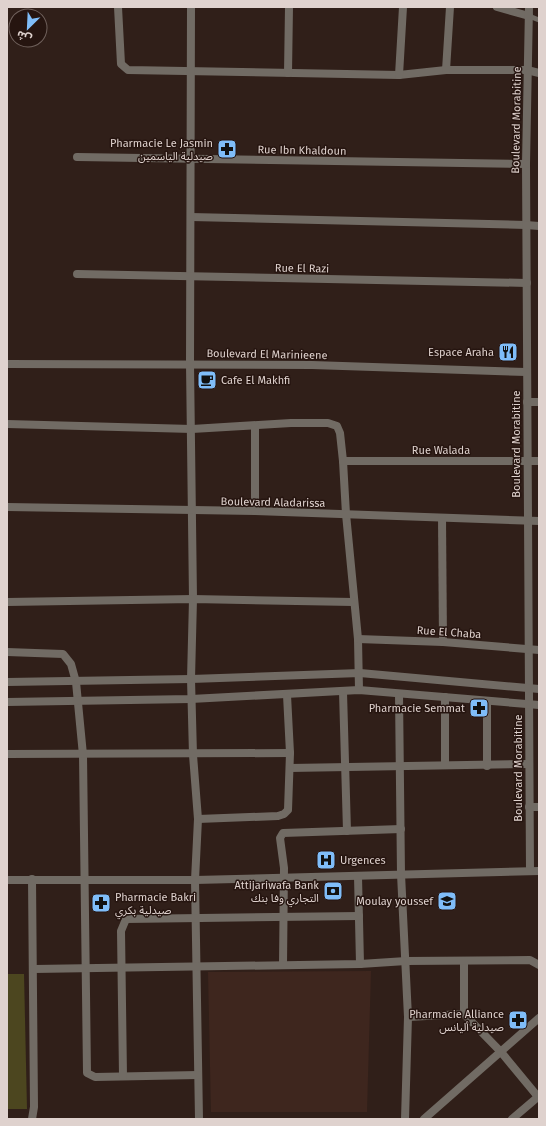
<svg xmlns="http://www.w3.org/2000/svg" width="546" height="1126" font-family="'Fira Sans','Noto Sans Arabic',sans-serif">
  <rect width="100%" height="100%" fill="#301f19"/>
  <!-- built -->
  <polygon fill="#3e261e" points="371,971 367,1112 211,1112 208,972"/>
  <!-- green -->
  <polygon fill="#4c461f" points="7,974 24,974 27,1109 7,1109"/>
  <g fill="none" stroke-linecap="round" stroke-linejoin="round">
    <!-- service -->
    <polyline stroke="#716b64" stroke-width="5" points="529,16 539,20"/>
    <!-- pedestrian -->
    <polyline stroke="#716b64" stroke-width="8" points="191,217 526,225"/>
    <!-- minor -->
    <g stroke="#716b64" stroke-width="8">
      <polyline points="118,7 121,64 128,70 399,75 446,70 527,70 539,73"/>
      <polyline points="191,7 190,364 193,599 191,679 193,755 198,819 195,880 199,1119"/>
      <polyline points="497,7 529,16"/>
      <polyline points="529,7 526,164 530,871"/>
      <polyline points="446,70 450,7"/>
      <polyline points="288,73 289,7"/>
      <polyline points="399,75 403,7"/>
      <polyline points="77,157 526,164"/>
      <polyline points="526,225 539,226"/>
      <polyline points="77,274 527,283"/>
      <polyline points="7,364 312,365 526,372"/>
      <polyline points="527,402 539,402"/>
      <polyline points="7,424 192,429 291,423 328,423 337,426 340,433 343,461 346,514 358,639 359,690"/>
      <polyline points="343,461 539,461"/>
      <polyline points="7,507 255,511 539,521"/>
      <polyline points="255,511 255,426"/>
      <polyline points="442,518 443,642"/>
      <polyline points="7,602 193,599 353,602"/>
      <polyline points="358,639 443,642 539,650"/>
      <polyline points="7,652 63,654 71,664 76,682 83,755 87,1073 95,1077 198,1075"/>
      <polyline points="7,682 191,679 360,673 539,689"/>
      <polyline points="343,692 347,831"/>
      <polyline points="399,694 401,874 408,1017 405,1119"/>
      <polyline points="487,701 487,766"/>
      <polyline points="7,702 191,699 359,690 539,705"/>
      <polyline points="7,754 290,753"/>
      <polyline points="445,765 445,697"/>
      <polyline points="290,768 529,764"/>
      <polyline points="529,807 539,807"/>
      <polyline points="198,819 278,816 284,814 288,810 290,753 287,695"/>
      <polyline points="358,876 360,964"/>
      <polyline points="32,879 34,1107 32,1119"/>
      <polyline points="7,880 195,880 539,871"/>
      <polyline points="464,962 464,1014 501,1052 539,1098"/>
      <polyline points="283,965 284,868 280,838 283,833 401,829"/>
      <polyline points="34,969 360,964 406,961 530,960 539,965"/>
      <polyline points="408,1017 464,1014"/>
      <polyline points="123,1076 121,931 126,919 359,916"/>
      <polyline points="424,1119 539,1018"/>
      <polyline points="512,1119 539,1096"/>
    </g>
  </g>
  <!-- icons -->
  <defs>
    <g id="pharmacy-square" transform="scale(1)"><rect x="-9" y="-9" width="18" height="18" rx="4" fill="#7fbdf9" stroke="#261510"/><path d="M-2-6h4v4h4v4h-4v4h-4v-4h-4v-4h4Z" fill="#111"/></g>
    <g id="restaurant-square" transform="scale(1)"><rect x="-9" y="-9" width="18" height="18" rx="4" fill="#7fbdf9" stroke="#261510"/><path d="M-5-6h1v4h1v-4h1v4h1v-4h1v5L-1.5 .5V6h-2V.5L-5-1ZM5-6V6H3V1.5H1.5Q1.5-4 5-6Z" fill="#111"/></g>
    <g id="cafe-square" transform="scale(1)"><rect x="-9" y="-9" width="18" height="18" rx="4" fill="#7fbdf9" stroke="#261510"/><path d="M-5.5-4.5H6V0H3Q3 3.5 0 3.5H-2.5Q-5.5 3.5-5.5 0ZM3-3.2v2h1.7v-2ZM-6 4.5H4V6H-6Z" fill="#111"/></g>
    <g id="hospital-square" transform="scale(1)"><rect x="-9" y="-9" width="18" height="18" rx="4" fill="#7fbdf9" stroke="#261510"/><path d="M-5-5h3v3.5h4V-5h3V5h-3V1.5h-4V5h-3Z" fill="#111"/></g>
    <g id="bank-square" transform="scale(1)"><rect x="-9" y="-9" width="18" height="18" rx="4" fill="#7fbdf9" stroke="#261510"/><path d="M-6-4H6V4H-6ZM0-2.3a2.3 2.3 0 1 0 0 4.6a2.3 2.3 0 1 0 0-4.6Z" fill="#111"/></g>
    <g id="school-square" transform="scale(1)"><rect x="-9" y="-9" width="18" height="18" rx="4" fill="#7fbdf9" stroke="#261510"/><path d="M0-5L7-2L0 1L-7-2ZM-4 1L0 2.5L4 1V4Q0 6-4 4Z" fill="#111"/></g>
  </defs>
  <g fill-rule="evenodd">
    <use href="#pharmacy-square" x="227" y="149"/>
    <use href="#restaurant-square" x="508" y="352"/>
    <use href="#cafe-square" x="207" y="380"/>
    <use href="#pharmacy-square" x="479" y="708"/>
    <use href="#hospital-square" x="326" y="860"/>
    <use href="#bank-square" x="333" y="891"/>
    <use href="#school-square" x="447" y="901"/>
    <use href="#pharmacy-square" x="101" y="903"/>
    <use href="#pharmacy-square" x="518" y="1020"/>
  </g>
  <g text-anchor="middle" stroke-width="3" stroke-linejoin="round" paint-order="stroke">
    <!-- street labels -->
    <g font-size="11" fill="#dfd2ce" stroke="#261510">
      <text transform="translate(516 120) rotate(-89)" y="4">Boulevard Morabitine</text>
      <text transform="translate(302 150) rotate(1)" y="4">Rue Ibn Khaldoun</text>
      <text transform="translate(302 268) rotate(1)" y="4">Rue El Razi</text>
      <text transform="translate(267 354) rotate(1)" y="4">Boulevard El Marinieene</text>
      <text transform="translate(516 444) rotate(-90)" y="4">Boulevard Morabitine</text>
      <text x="441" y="454">Rue Walada</text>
      <text transform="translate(273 502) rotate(1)" y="4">Boulevard Aladarissa</text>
      <text transform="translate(449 632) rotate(4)" y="4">Rue El Chaba</text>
      <text transform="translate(518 768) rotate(-90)" y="4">Boulevard Morabitine</text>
    </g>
    <!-- poi labels -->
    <g font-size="11" fill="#dfd2ce" stroke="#261510" text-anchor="end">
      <text x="213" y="147">Pharmacie Le Jasmin<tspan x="213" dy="13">صيدلية الياسمين</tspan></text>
      <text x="494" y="356">Espace Araha</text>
      <text x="221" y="384" text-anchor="start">Cafe El Makhfi</text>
      <text x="465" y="712">Pharmacie Semmat</text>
      <text x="340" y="864" text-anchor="start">Urgences</text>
      <text x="319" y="889">Attijariwafa Bank<tspan x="319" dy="13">التجاري وفا بنك</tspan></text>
      <text x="115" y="901" text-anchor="start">Pharmacie Bakri<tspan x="115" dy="13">صيدلية بكري</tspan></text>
      <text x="433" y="905">Moulay youssef</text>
      <text x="504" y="1018">Pharmacie Alliance<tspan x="504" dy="13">صيدلية أليانس</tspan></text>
    </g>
  </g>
  <!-- border -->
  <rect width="546" height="1126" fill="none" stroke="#dfd2ce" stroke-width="16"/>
  <!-- north arrow -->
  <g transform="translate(28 28) rotate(204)"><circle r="19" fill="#261510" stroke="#70615c"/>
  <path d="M0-3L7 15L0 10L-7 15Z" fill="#7fbdf9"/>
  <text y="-6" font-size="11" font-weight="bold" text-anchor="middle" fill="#dfd2ce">ش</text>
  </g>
</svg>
